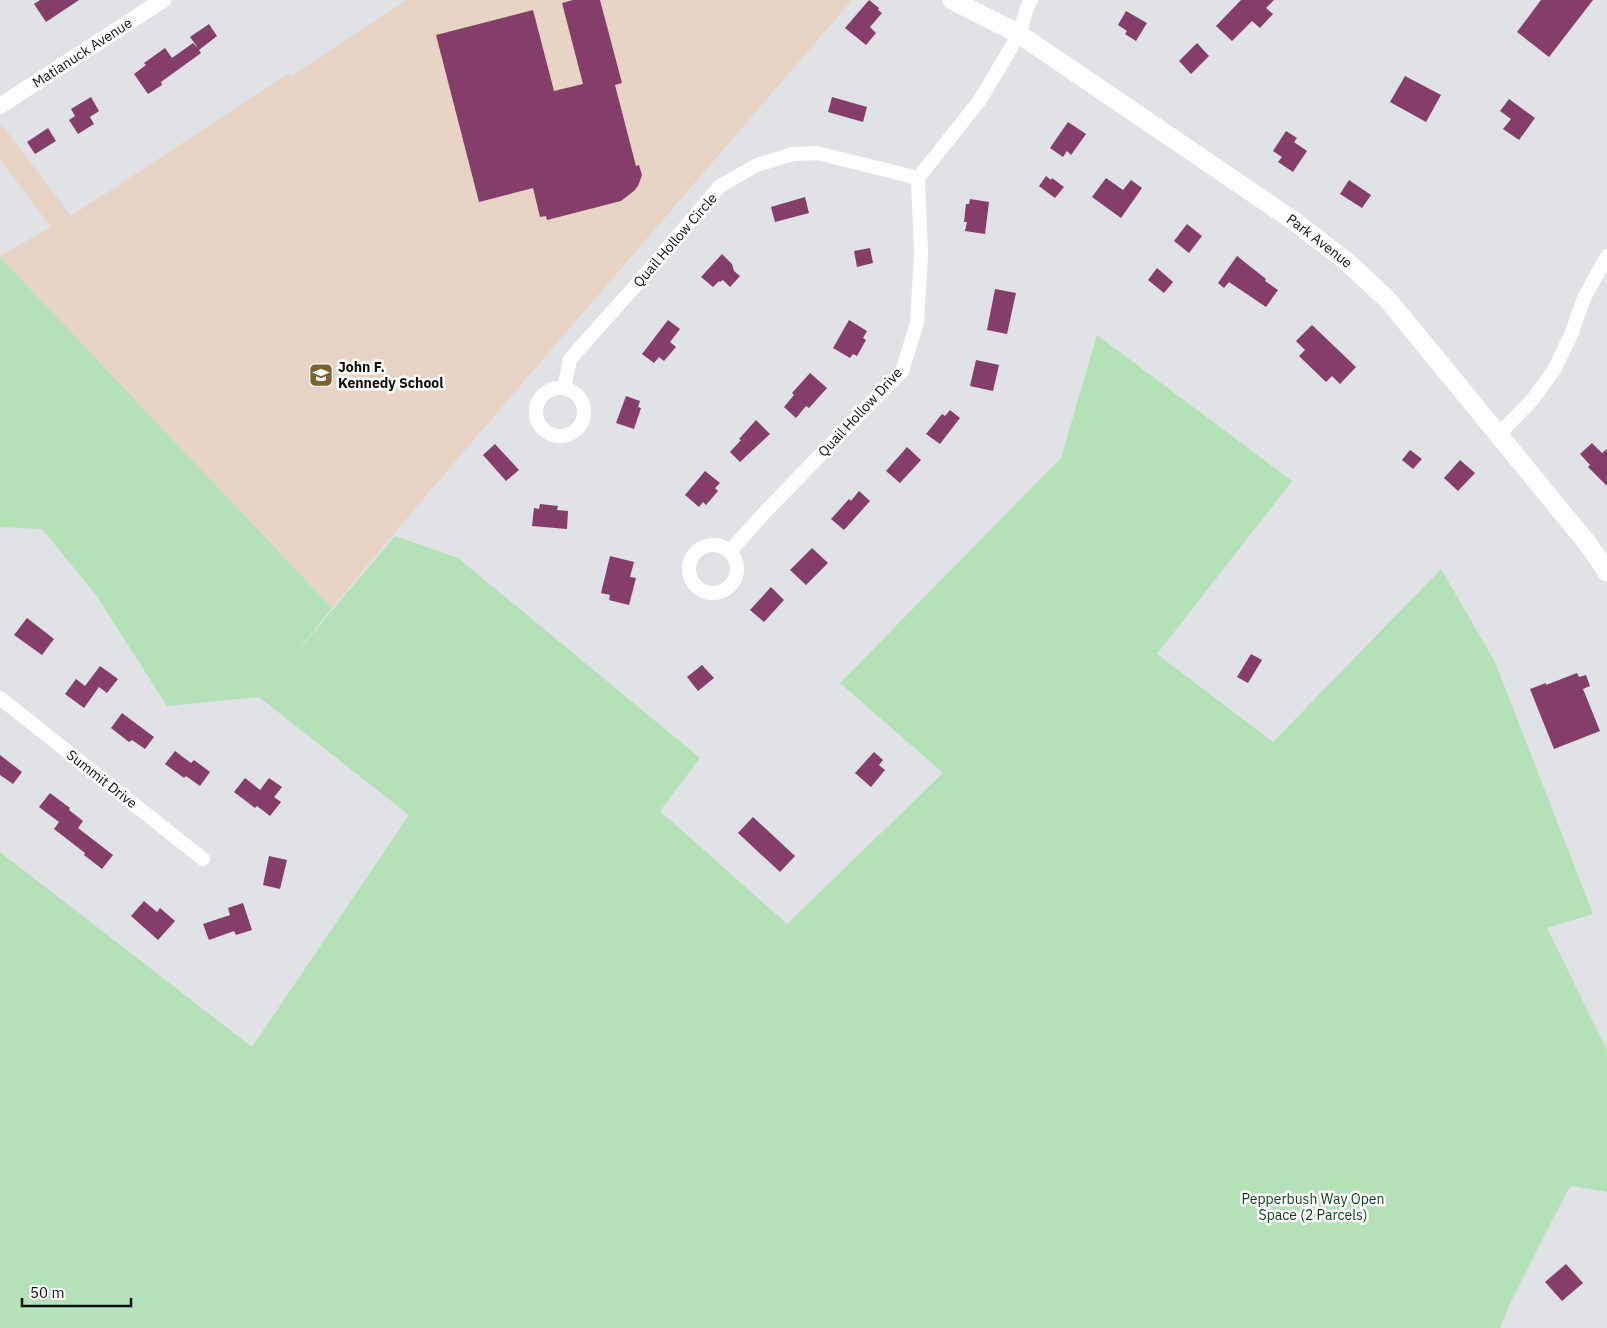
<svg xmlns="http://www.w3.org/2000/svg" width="1607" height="1328" font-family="'IBM Plex Sans',sans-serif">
  <rect width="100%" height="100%" fill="#e0e2e5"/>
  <!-- education -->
  <polygon fill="#e8d4c5" points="407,0 852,0 429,492 332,608 0,257 0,256 51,227 0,159 0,127 2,125 71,216 288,74 291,76"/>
  <!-- green -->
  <polygon fill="#b4e1b8" points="0,257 332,608 286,665 395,536 458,558 700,758 660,811 787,924 943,773 840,683 1061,458 1097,335 1292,481 1157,654 1273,742 1441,569 1495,662 1593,914 1547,928 1607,1050 1607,1192 1570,1186 1511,1301 1500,1328 0,1328 0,852 252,1047 409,815 259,697 167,706 96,595 42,529 0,527"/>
  <!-- building -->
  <g fill="#853d69">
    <polygon points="40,0 79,0 46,22 34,4"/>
    <polygon points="573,0 600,0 622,83 615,85 636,166 639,165 642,175 638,186 634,191 621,201 547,220 546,216 540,217 533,188 479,202 436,35 533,10 554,91 583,84 562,3"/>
    <polygon points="869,0 879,8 878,10 882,13 870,27 876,33 866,45 845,28"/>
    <polygon points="1241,0 1274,0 1266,8 1273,14 1260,28 1252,21 1232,41 1216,26"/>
    <polygon points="1541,0 1593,0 1549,57 1517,32"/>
    <polygon points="1126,11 1147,23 1136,41 1125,34 1127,31 1118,25"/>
    <polygon points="209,24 217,36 199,50 201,53 161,82 162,85 148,94 134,74 146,65 144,63 165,48 172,58 193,43 198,48 190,37"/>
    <polygon points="1197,43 1209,56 1191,74 1179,61"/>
    <polygon points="1405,76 1441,95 1426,122 1390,102"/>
    <polygon points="91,97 99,111 90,117 94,124 78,134 69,120 75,116 71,109"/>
    <polygon points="832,97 867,107 863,122 828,112"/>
    <polygon points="1509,99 1535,118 1519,140 1503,129 1511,119 1500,111"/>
    <polygon points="1068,122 1086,134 1071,155 1067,151 1063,157 1050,148"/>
    <polygon points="48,128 56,141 35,154 27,142"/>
    <polygon points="1286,131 1297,138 1294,142 1307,151 1293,172 1278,162 1282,157 1273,151"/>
    <polygon points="1046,176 1051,180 1052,178 1064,187 1055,198 1039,186"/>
    <polygon points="1106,178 1123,190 1131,180 1142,188 1121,218 1092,197"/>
    <polygon points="1349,180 1371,195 1362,208 1340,194"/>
    <polygon points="805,197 809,213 775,222 771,207"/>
    <polygon points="970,199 989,202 985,234 965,231 967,222 964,222 966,204 969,204"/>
    <polygon points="1187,224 1202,236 1189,253 1174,241"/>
    <polygon points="870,248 873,263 857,267 854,251"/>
    <polygon points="722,254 732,264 734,271 740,276 730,287 723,280 720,282 719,281 713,287 701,277"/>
    <polygon points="1237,256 1266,279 1265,281 1278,290 1266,307 1229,282 1224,288 1218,283"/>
    <polygon points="1157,268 1173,282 1164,293 1148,280"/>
    <polygon points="995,289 1016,293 1007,334 987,330"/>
    <polygon points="668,320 680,329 670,342 676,347 664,361 659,357 654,363 642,354"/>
    <polygon points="849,320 867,331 863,338 866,340 857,356 853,354 850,358 833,348"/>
    <polygon points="1312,325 1356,367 1340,384 1332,376 1326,382 1299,356 1305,350 1296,341"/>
    <polygon points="976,360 999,365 993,391 970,386"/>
    <polygon points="810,373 827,388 809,408 806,406 796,418 784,407 794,395 792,393"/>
    <polygon points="626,396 640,401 638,407 641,408 634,429 616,423"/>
    <polygon points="950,410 960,418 940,444 926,434 942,414 945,416"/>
    <polygon points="756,420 770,434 740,462 730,452 741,440 739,439"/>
    <polygon points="1592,443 1602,453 1607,449 1607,486 1588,467 1590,465 1580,454"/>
    <polygon points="495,444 519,470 506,481 483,455"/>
    <polygon points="907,447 921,460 900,483 886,471"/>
    <polygon points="1410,450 1422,459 1413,469 1402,460"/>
    <polygon points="1460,460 1475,473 1458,491 1444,478"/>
    <polygon points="705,471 720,483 715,488 718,491 706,505 703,502 699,507 685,495"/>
    <polygon points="859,491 870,501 844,530 831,519 849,499 851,501"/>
    <polygon points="540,504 558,506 557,510 568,511 567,529 532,526 534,508 539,509"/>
    <polygon points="812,548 828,563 806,585 790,570"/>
    <polygon points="610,556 634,562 630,577 636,578 629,605 609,600 610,595 601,593"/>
    <polygon points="771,587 784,600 764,622 750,610"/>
    <polygon points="27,618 54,639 42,655 14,635"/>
    <polygon points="1251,654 1262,660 1248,683 1237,677"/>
    <polygon points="702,665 714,678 698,691 687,677"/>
    <polygon points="100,666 118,679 107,693 99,687 84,708 65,694 76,679 85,686"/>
    <polygon points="1577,673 1579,677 1586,675 1590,686 1583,689 1600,731 1554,749 1530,689 1546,683 1546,685"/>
    <polygon points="122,713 154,737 145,749 132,740 129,742 111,728"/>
    <polygon points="175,751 191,763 194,760 210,772 200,786 186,776 184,778 165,764"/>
    <polygon points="874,752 883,760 879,765 885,770 871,787 855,773"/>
    <polygon points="0,755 22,772 13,784 0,775"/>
    <polygon points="245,778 260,790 269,778 282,787 274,797 281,802 270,816 257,806 255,808 234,792"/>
    <polygon points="50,793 70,808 69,810 83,821 78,828 113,855 102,869 84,855 85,853 54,829 59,822 39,807"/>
    <polygon points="753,817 795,856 780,872 738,833"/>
    <polygon points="269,856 287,860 280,889 263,885"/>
    <polygon points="144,901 157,912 160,908 175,921 158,940 131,916"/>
    <polygon points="243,903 252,930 236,935 234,931 209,940 203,924 230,915 228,908"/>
    <polygon points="1566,1264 1583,1283 1562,1301 1545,1282"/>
  </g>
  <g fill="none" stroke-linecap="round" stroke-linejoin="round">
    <!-- minor -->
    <g stroke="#fff" stroke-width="14">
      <circle cx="560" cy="412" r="24"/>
      <polyline points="564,388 570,359 637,284 720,186 757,165 793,154 817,153 918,178"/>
      <polyline points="1499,434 1533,399 1554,370 1571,335 1584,298 1607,256"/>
      <circle cx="713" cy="569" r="24"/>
      <polyline points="730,551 766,511 902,371 917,323 921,255 918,178 980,100 1019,34 1028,5 1031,0"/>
      <polyline points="0,698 203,859"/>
    </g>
    <!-- tertiary -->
    <path stroke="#fff" stroke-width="16" id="s1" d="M0 106 163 0"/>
    <!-- secondary -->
    <path stroke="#fff" stroke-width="19" id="s2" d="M952 0 1019 34 1294 221 1346 261 1388 300 1588 544 1607 572"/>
  </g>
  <!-- icons -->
  <defs>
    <g id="school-square" transform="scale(1.25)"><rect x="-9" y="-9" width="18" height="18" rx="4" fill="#796333" stroke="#fff"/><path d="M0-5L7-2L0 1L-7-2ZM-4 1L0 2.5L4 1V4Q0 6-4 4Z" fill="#fff"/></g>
  </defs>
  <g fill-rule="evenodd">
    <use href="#school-square" x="321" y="375"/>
  </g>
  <g text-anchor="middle" stroke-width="5" stroke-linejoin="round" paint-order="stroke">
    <!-- street labels -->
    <g font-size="14" fill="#0d0e0e" stroke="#fff">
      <text dy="5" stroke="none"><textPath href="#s1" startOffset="98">Matianuck Avenue</textPath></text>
      <text transform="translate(675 240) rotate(-49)" y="5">Quail Hollow Circle</text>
      <text dy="5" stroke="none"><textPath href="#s2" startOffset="440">Park Avenue</textPath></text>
      <text transform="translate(860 412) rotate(-47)" y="5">Quail Hollow Drive</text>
      <text transform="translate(102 779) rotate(38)" y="5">Summit Drive</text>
    </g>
    <!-- poi labels -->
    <g font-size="14" font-weight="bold" fill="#0d0e0e" stroke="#fff" text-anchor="start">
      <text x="338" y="372">John F.<tspan x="338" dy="16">Kennedy School</tspan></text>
    </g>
    <!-- park labels -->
    <g font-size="14" fill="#073d15" stroke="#fff">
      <text x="1313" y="1204">Pepperbush Way Open<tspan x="1313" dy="16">Space (2 Parcels)</tspan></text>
    </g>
  </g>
  <!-- scale -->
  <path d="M22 1298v8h109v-8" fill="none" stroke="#0d0e0e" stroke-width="2.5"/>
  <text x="30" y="1298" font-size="15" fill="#0d0e0e" stroke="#ffffff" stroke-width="4" paint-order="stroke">50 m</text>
</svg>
